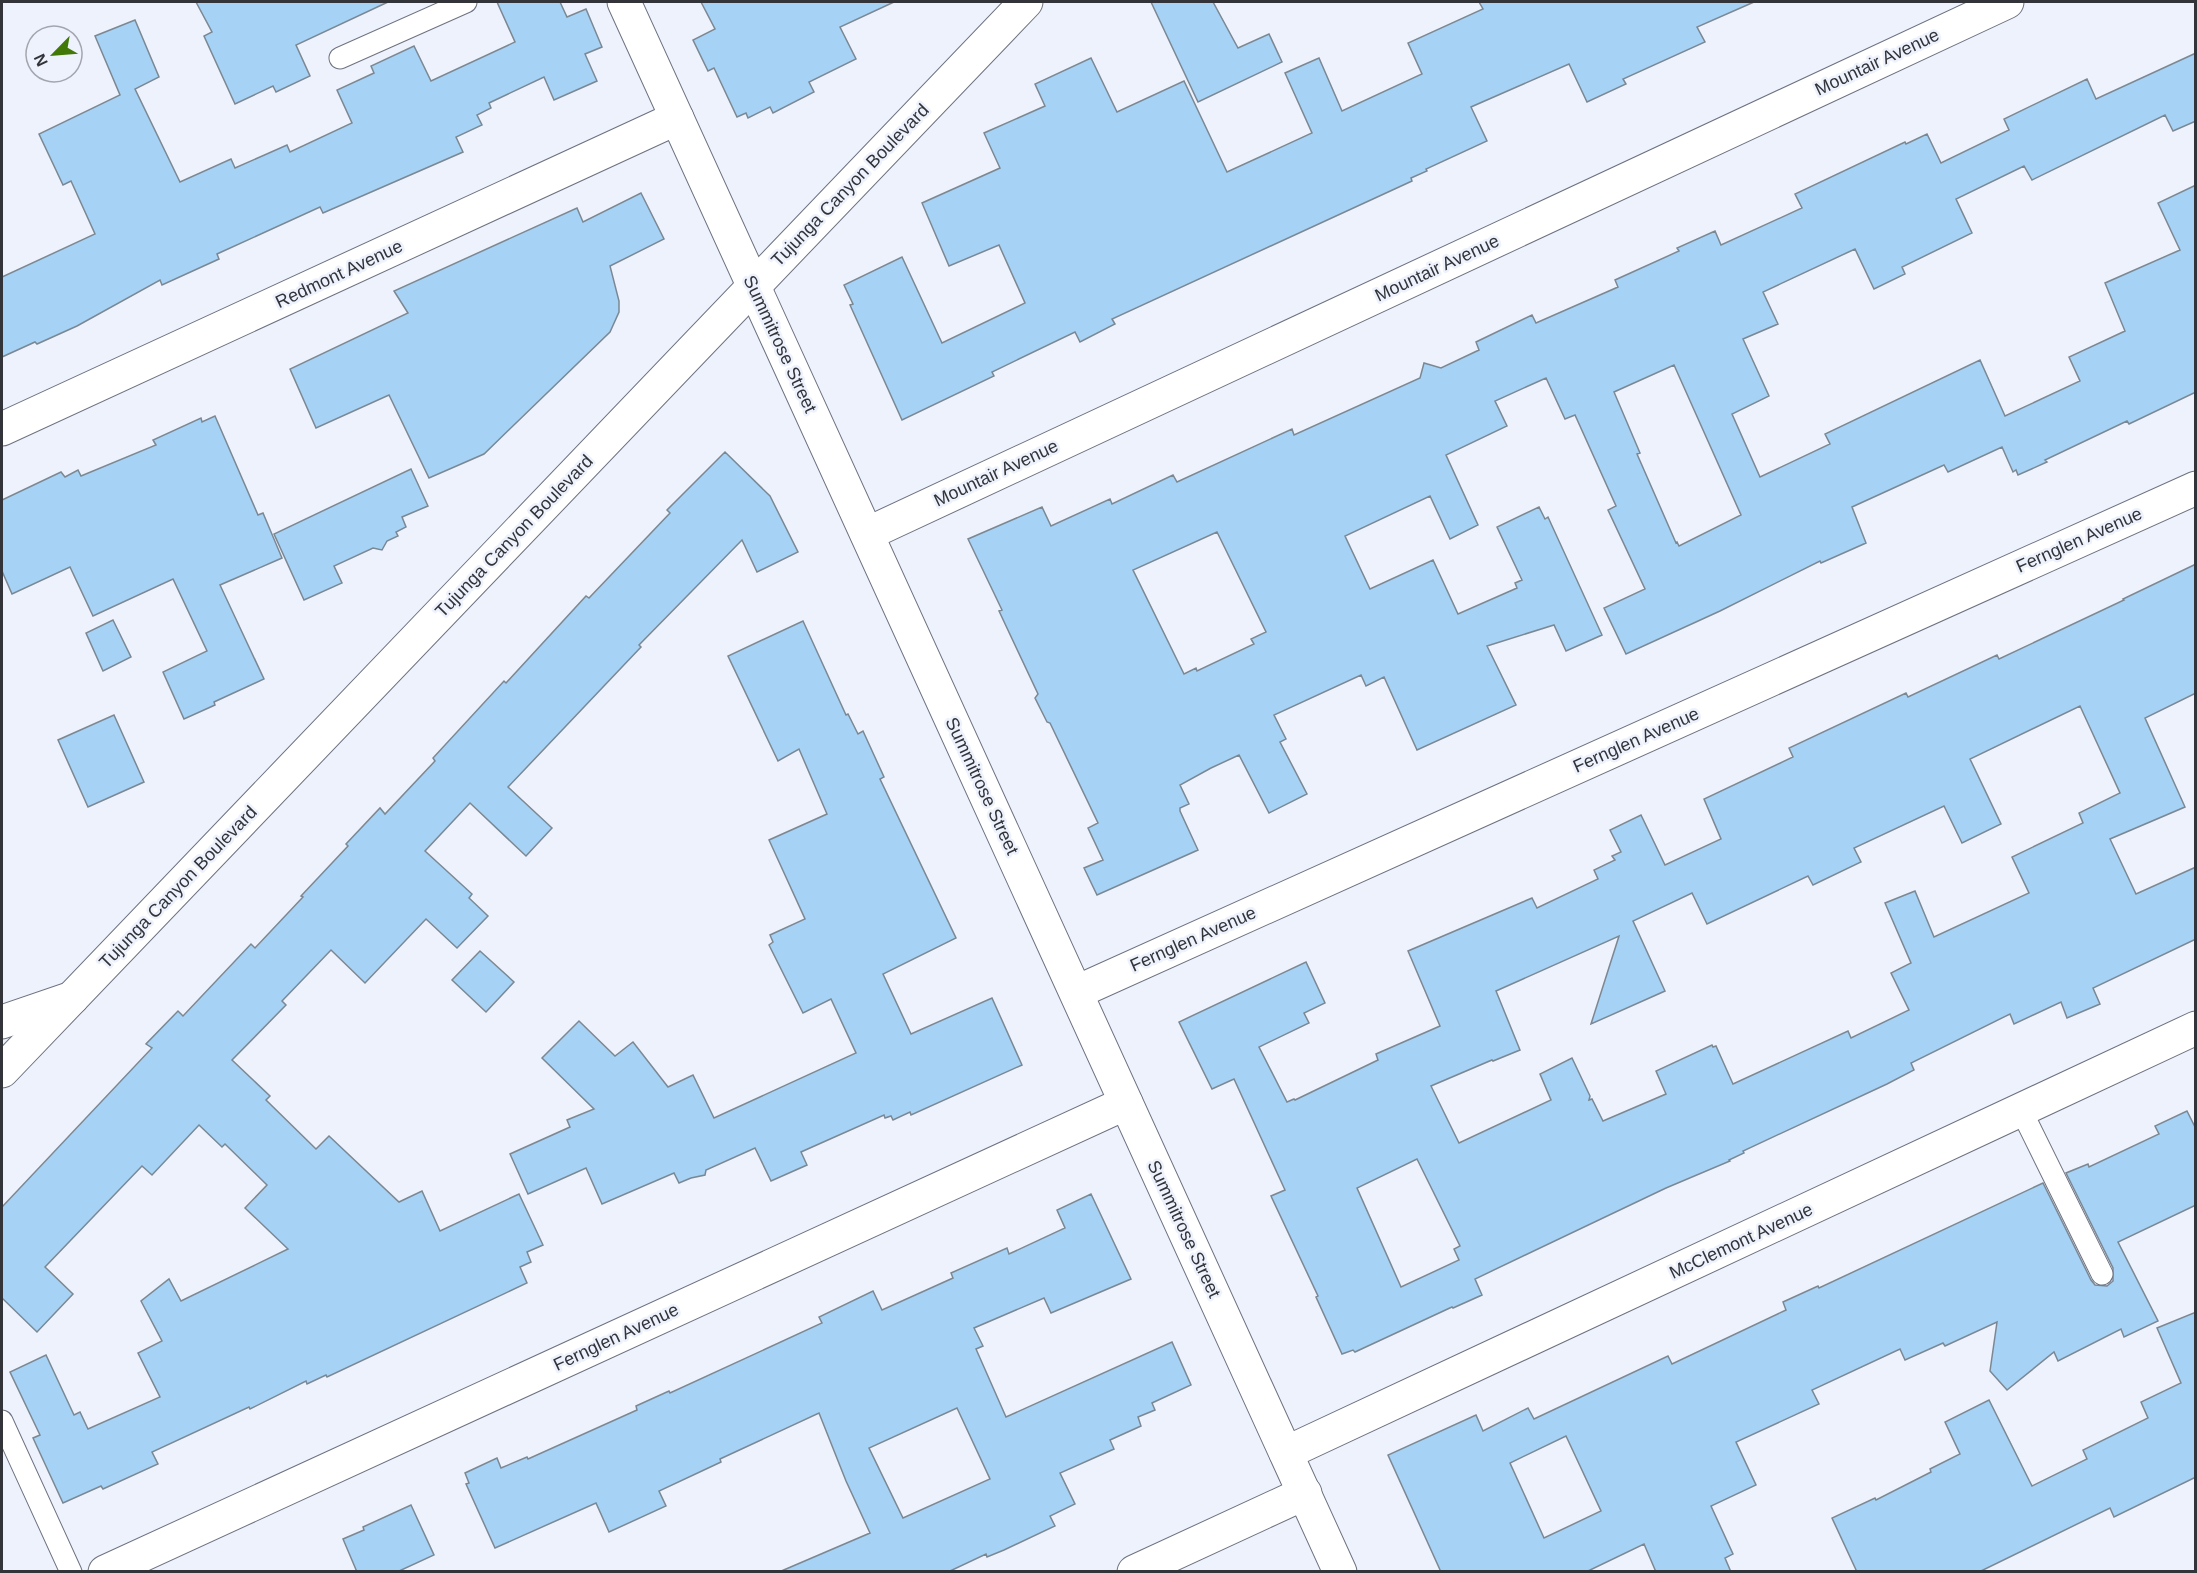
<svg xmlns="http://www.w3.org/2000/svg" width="2197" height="1573" font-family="Arial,sans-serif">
  <rect width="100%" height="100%" fill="#eef2fc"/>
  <!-- building -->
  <g fill="#a5d2f5" stroke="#7b8893" stroke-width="1.5" fill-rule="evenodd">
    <polygon points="196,2 388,2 296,45 310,76 276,92 273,86 235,104 204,36 212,32"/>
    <polygon points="497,2 560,2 567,17 586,9 602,47 585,54 597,81 554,100 544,77 489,103 491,108 477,115 482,125 456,137 463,152 323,213 320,207 217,254 219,259 162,285 160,280 77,326 37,344 35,342 2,357 2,277 95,234 71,181 63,185 39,134 120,95 95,36 135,20 159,77 135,89 180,182 231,159 235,168 287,145 290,152 352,123 337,90 374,73 371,66 414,46 431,81 515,42"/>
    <polygon points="701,2 894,2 840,27 856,59 809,82 814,92 773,113 770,107 748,118 746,113 737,117 714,68 708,71 693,40 715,29"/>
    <polygon points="1151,2 1213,2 1238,48 1269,34 1282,62 1198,102"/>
    <polygon points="1479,2 1754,2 1697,27 1705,42 1623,79 1626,84 1587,102 1569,64 1471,107 1487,141 1426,169 1427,171 1411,178 1412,181 1112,319 1115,324 1080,342 1075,332 992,372 994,376 902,420 850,305 853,304 844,285 902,257 942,343 1025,303 999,245 949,266 922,203 1000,168 984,133 1045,106 1035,84 1091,58 1117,112 1184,81 1227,172 1312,133 1285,73 1319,58 1342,111 1422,74 1408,43 1483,9"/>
    <path d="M2196 53V121L2173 131 2165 115 2032 180 2024 166 1956 199 1972 233 1902 267 1905 274 1874 289 1855 249 1763 292 1778 324 1743 339 1769 396 1732 414 1760 477 1830 444 1825 434 1980 360 2005 416 2080 381 2069 357 2125 331 2105 283 2180 250 2158 203 2196 185V392L2129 424 2127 421 2045 460 2047 462 2018 475 2016 470 2013 472 2002 447 1948 472 1944 465 1852 507 1866 543 1821 563 1820 561 1720 611 1626 654 1604 608 1645 589 1608 510 1616 506 1575 415 1565 419 1546 378 1495 401 1507 426 1446 455 1478 525 1450 539 1430 496 1345 536 1370 589 1433 560 1458 614 1517 588 1515 583 1522 580 1497 527 1539 507 1545 519 1548 517 1602 635 1566 651 1554 625 1487 646 1516 705 1417 750 1384 677 1366 686 1361 675 1274 715 1286 739 1280 742 1307 794 1269 813 1239 755 1211 768 1180 785 1189 804 1180 808V811L1198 850 1097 895 1084 868 1103 860 1088 828 1098 823 1050 723 1047 722 1035 698 1038 694 999 611 1002 610 968 539 1042 507 1051 526 1110 499 1112 504 1173 475 1177 482 1292 429 1294 435 1420 378 1424 363 1441 368 1479 350 1476 342 1532 315 1536 323 1618 287 1615 280 1679 251 1677 248 1715 231 1721 245 1802 208 1795 194 1905 142 1906 144 1927 134 1941 163 2009 130 2004 119 2087 79 2096 99ZM1674 365 1741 515 1679 546 1677 542 1676 543 1637 454 1640 453 1614 392ZM1217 532 1266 632 1251 639 1254 644 1197 671 1196 668 1184 674 1133 570Z"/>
    <polygon points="641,193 664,239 610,266 619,301 619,312 610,332 484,454 429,478 389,395 316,428 290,369 408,313 394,291 577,208 583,222"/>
    <polygon points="215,416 258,515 263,513 282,558 220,585 264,679 214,702 215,705 184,719 163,672 207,651 173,579 93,616 70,567 12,594 2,571 2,500 61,472 65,477 78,470 81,476 156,445 153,440 201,418 202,422"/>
    <polygon points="725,452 770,496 798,552 757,572 742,540 639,645 641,647 508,787 552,828 526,856 470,803 425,851 472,894 469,898 488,916 457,948 426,919 365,983 331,950 282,1001 286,1005 232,1060 270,1096 266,1100 316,1149 329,1136 399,1202 422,1191 440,1231 519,1194 543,1245 527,1252 531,1262 520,1267 527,1283 327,1377 326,1375 307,1384 306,1381 250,1409 249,1407 152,1452 158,1464 103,1489 101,1486 63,1503 33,1438 40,1435 10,1372 46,1355 74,1415 80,1412 88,1429 160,1397 138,1353 162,1341 141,1301 169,1279 181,1301 288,1249 245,1208 267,1185 225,1144 222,1147 199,1125 152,1175 142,1166 45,1267 73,1294 37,1332 2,1298 2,1207 152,1048 146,1044 178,1011 183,1016 251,944 255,948 303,897 301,896 348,846 346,844 380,808 385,814 435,761 433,758 504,681 506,683 586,596 589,598 670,513 667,510"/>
    <polygon points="411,469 428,506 402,517 406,527 396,532 398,536 387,541 382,550 373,548 334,566 342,583 304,600 274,534"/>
    <path d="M2196 564V693L2145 718 2185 807 2110 839 2136 894 2196 867V939L2093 988 2100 1004 2067 1018 2061 1002 2014 1024 2010 1014 1911 1063 1914 1070 1887 1084 1743 1151 1744 1153 1729 1160 1730 1161 1666 1188 1475 1279 1482 1295 1453 1308 1452 1307 1355 1352 1353 1350 1342 1354 1316 1297 1318 1296 1271 1196 1285 1190 1234 1079 1212 1089 1179 1022 1306 962 1325 1003 1304 1013 1309 1023 1259 1047 1287 1102 1294 1099 1295 1100 1378 1060 1376 1054 1440 1026 1408 951 1532 898 1537 908 1598 879 1594 870 1615 860 1612 856 1621 852 1610 830 1641 815 1665 865 1721 839 1704 799 1793 757 1789 748 1906 693 1908 697 1997 655 1999 659 2124 600 2123 599ZM2080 706 2120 793 2079 813 2083 823 2012 857 2029 893 1934 937 1915 891 1885 903 1911 963 1891 973 1909 1010 1851 1038 1848 1031 1733 1084 1716 1046 1713 1047 1712 1045 1656 1071 1666 1094 1603 1121 1592 1099 1589 1100 1590 1096 1572 1058 1540 1074 1551 1100 1459 1143 1431 1086 1492 1060 1493 1061 1520 1050 1496 991 1619 936 1591 1024 1665 991 1633 921 1692 893 1707 924 1808 876 1813 885 1861 862 1854 848 1944 806 1962 843 2001 824 1970 759ZM1417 1159 1460 1246 1454 1249 1459 1260 1401 1287 1357 1188Z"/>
    <polygon points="113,620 131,657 103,671 86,633"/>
    <polygon points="803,621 846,715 848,714 858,734 863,731 884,777 880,779 956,938 883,974 911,1034 992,998 1022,1065 911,1115 910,1112 893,1120 891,1116 885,1118 884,1115 801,1152 807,1165 771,1181 755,1148 706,1170 705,1175 691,1178 679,1183 674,1173 602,1204 586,1168 528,1194 510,1154 570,1127 567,1120 594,1109 542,1058 579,1021 615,1056 633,1042 668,1087 693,1075 714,1118 856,1053 831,999 803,1013 769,945 773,942 770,935 805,919 769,840 827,814 799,749 778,761 728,656"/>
    <polygon points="114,715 144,782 88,807 58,740"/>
    <polygon points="480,951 514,982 486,1012 452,980"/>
    <path d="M2187 1111 2196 1129V1205L2118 1242 2158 1321 2124 1337 2121 1329 2058 1361 2054 1352 2007 1390 1990 1371 1997 1322 1945 1346 1943 1343 1905 1360 1900 1349 1812 1390 1819 1404 1736 1442 1756 1485 1711 1506 1733 1554 1725 1558 1731 1572H1656L1644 1544 1586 1572H1441L1388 1455 1476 1415 1483 1431 1528 1408 1534 1419 1668 1356 1672 1364 1786 1310 1783 1302 1818 1286 1819 1288 2043 1183 2091 1280 2095 1285 2107 1286 2113 1281V1268L2066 1173 2088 1164 2089 1167 2159 1134 2155 1126ZM1566 1436 1601 1511 1544 1538 1510 1463Z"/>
    <path d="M1091 1194 1131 1279 1051 1313 1044 1298 974 1328 983 1346 976 1349 1006 1417 1172 1342 1191 1385 1152 1403 1155 1410 1138 1417 1141 1426 1110 1440 1114 1449 1060 1473 1075 1504 1050 1516 1055 1526 1004 1550 987 1557 986 1554 948 1572H779L870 1533 846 1481 819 1413 720 1459 721 1462 659 1491 666 1506 609 1532 596 1503 495 1548 466 1484 469 1483 465 1473 497 1458 501 1468 527 1457 528 1459 637 1410 636 1406 669 1391 670 1393 822 1323 819 1317 873 1291 882 1310 953 1278 951 1273 1007 1248 1009 1254 1065 1228 1057 1210ZM957 1408 990 1479 903 1518 869 1448Z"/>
    <polygon points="2196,1312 2196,1477 2114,1517 2110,1508 1979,1572 1857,1572 1832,1518 1875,1498 1876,1500 1931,1472 1930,1469 1960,1454 1945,1422 1989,1400 2032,1486 2087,1459 2083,1450 2148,1418 2141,1402 2181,1383 2157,1328"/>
    <polygon points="411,1505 434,1555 397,1572 357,1572 343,1539 364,1530 363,1527"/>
  </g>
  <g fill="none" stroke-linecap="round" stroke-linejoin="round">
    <!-- service casing -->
    <g stroke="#6d7280" stroke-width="23">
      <g id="service">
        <polyline points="340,58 466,2"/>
        <polyline points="2021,1110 2102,1274"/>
        <polyline points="2,1421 71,1572"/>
      </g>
    </g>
    <!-- minor casing -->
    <g stroke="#6d7280" stroke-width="35">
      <g id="minor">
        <polyline points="2,429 677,118"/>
        <polyline points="867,534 2007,2"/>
        <polyline points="1077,992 2196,488"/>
        <polyline points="2,1022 72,998"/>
        <polyline points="1286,1453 2196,1028"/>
        <polyline points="105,1572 1126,1103"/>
        <polyline points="1134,1572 1305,1493"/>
      </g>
    </g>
    <!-- tertiary casing -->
    <g stroke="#6d7280" stroke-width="35">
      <g id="tertiary">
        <polyline points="624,2 1340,1572"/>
        <polyline points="2,1071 1026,2"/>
      </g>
    </g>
    <!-- service -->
    <use href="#service" stroke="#fff" stroke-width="21"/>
    <!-- minor -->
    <use href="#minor" stroke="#fff" stroke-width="33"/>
    <!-- tertiary -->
    <use href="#tertiary" stroke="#fff" stroke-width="33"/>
  </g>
  <g text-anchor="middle" stroke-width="5" stroke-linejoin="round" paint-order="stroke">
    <!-- street labels -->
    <g font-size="18" fill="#32343a" stroke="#eef2fc">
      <text transform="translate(1877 62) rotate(-25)" y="6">Mountair Avenue</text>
      <text transform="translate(850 185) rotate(-46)" y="6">Tujunga Canyon Boulevard</text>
      <text transform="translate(1437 268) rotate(-25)" y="6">Mountair Avenue</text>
      <text transform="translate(339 274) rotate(-25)" y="6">Redmont Avenue</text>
      <text transform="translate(780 344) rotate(65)" y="6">Summitrose Street</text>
      <text transform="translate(996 473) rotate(-25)" y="6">Mountair Avenue</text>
      <text transform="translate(514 536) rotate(-46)" y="6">Tujunga Canyon Boulevard</text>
      <text transform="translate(2079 540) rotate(-24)" y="6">Fernglen Avenue</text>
      <text transform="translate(1636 740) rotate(-24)" y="6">Fernglen Avenue</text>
      <text transform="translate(982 786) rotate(65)" y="6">Summitrose Street</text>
      <text transform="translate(178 887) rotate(-46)" y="6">Tujunga Canyon Boulevard</text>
      <text transform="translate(1193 939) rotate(-24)" y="6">Fernglen Avenue</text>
      <text transform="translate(1184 1229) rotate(65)" y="6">Summitrose Street</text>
      <text transform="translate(1741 1241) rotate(-25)" y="6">McClemont Avenue</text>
      <text transform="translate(616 1337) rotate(-25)" y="6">Fernglen Avenue</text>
    </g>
  </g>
  <!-- border -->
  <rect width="2197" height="1573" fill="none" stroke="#32343a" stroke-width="6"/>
  <!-- north arrow -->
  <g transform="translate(54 54) rotate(245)"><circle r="28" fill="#eef2fc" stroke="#a3a6ae" stroke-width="1.5"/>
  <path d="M0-4.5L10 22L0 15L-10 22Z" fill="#417807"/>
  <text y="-9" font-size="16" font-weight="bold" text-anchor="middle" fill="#32343a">N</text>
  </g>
</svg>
